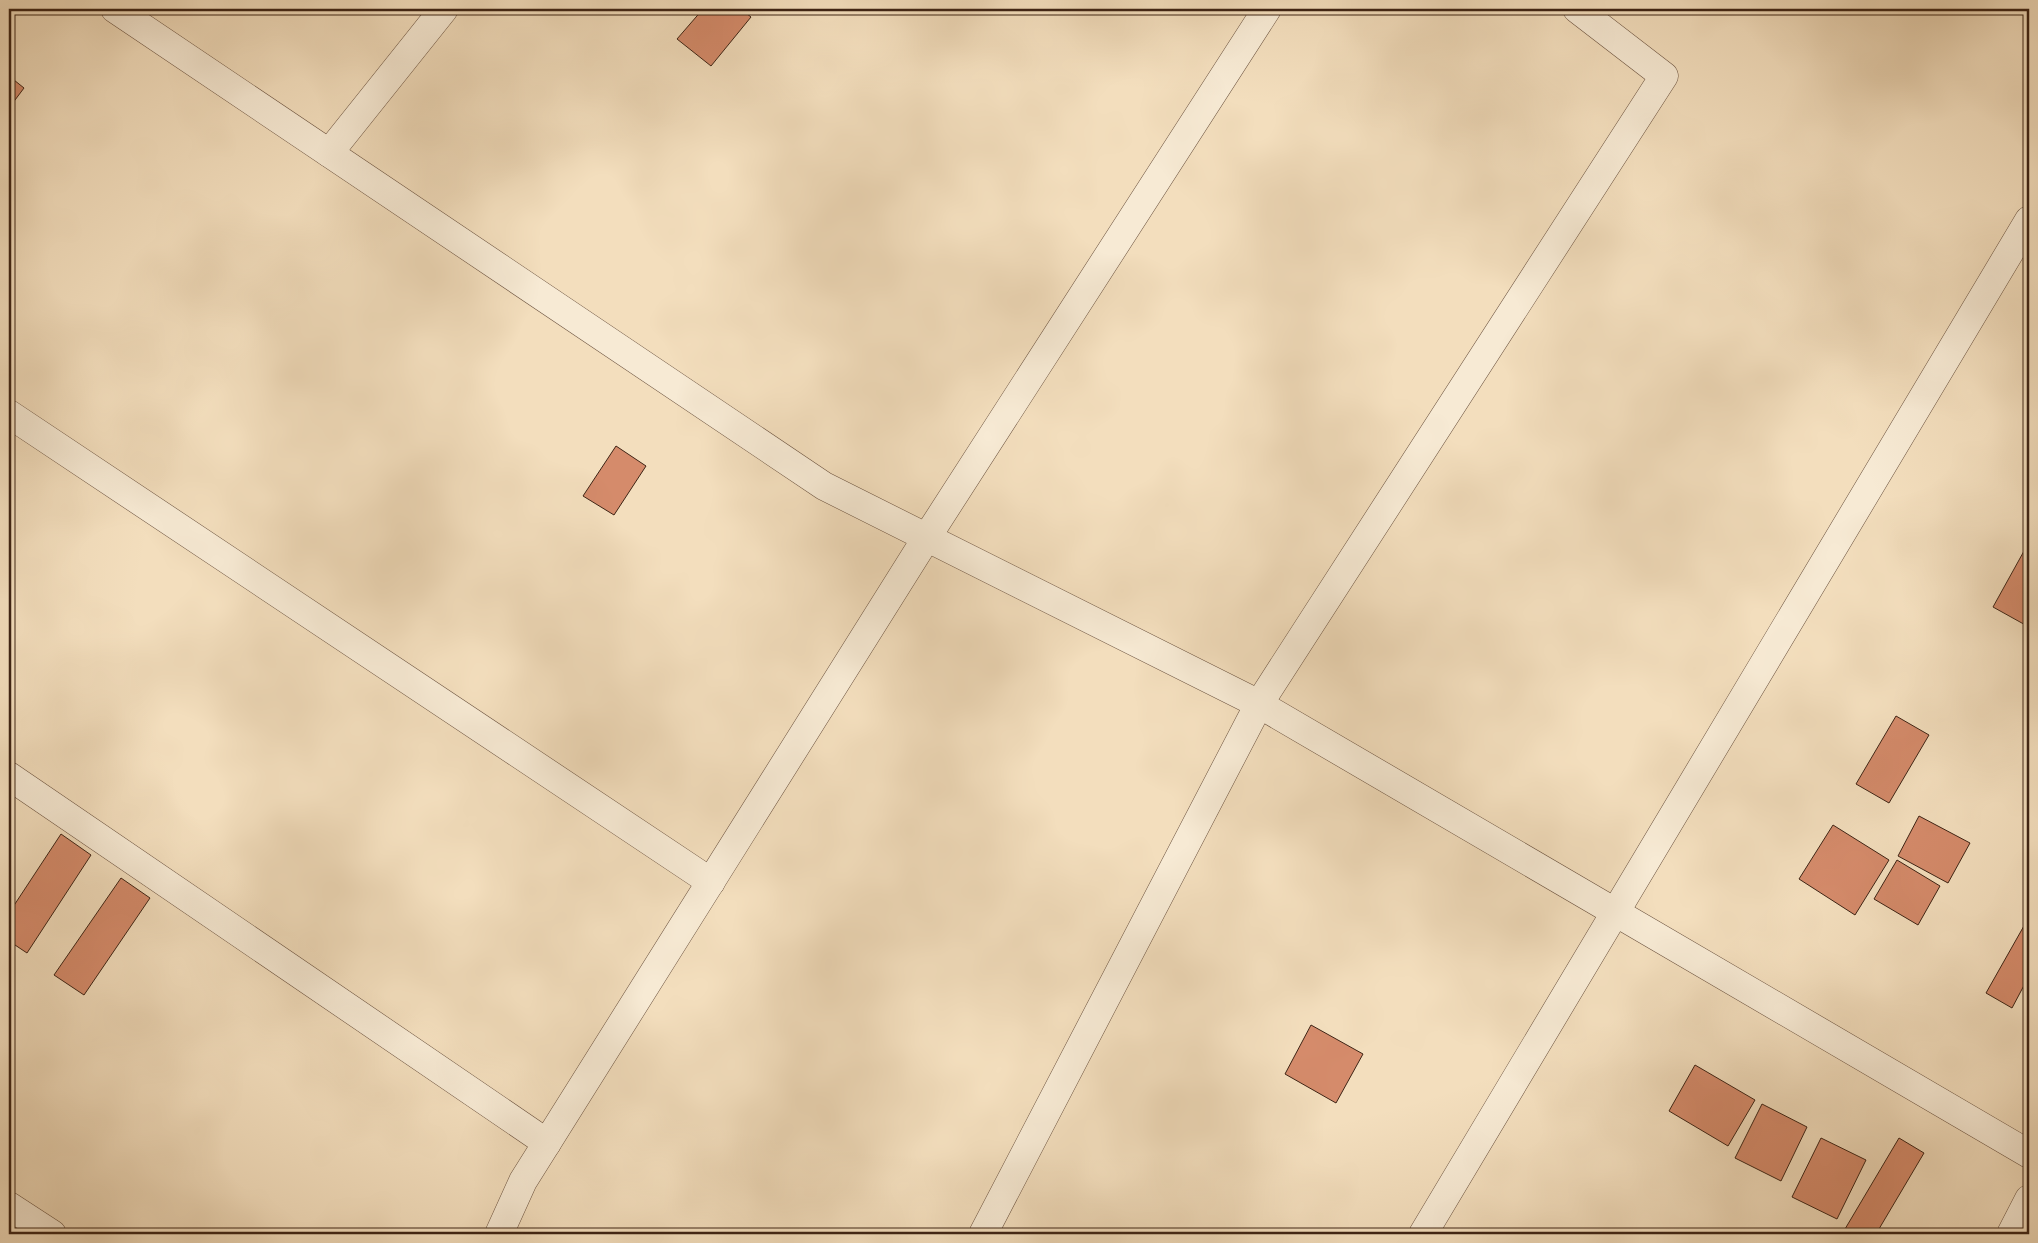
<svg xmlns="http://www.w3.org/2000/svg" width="2038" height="1243" font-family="'IM FELL DW Pica',serif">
  <rect width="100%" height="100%" fill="#f3debd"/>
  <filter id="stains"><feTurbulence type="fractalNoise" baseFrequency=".004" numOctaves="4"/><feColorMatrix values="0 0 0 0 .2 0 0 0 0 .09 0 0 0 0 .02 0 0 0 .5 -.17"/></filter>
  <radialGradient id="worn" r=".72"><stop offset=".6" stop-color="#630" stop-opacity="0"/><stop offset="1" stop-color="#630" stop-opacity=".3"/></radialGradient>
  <!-- building -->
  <g fill="#d58b6b" stroke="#3e2415">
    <polygon points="703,9 741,9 751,17 711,66 677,39"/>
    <polygon points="9,76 24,88 9,108"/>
    <polygon points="616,446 646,466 614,515 583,496"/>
    <polygon points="2029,542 2029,627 1993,607"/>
    <polygon points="1896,716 1929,735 1889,803 1856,784"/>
    <polygon points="1919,816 1970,843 1948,883 1898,856"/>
    <polygon points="1833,825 1889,860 1855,915 1799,879"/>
    <polygon points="61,834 91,855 27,953 9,941 9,913"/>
    <polygon points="1897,860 1940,886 1918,925 1874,899"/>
    <polygon points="121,878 150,898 84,995 54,975"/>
    <polygon points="2029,917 2029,976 2012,1008 1986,993"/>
    <polygon points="1311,1025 1363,1054 1336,1103 1285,1074"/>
    <polygon points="1695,1065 1755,1100 1728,1146 1669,1111"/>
    <polygon points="1762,1104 1807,1127 1781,1181 1735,1158"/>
    <polygon points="1821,1138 1866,1160 1837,1219 1792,1197"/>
    <polygon points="1899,1138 1924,1153 1876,1234 1854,1234 1845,1229"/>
  </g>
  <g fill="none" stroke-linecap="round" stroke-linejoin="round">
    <!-- minor casing -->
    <g stroke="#6b523f" stroke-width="29">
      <g id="minor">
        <polyline points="115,9 824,486 1259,704 2029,1154"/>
        <polyline points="329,153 444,9"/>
        <polyline points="9,414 711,882"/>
        <polyline points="9,776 547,1143"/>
        <polyline points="9,1206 52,1234"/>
        <polyline points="499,1234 523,1181 927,537 1267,9"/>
        <polyline points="983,1234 1259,704 1664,76 1577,9"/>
        <polyline points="1423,1234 2029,220"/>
        <polyline points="2011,1234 2029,1199"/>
      </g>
    </g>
    <!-- minor -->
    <use href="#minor" stroke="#f7ead4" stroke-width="28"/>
  </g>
  <!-- margin -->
  <rect width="2038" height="1243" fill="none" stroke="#f3debd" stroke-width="30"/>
  <rect x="10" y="10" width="2018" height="1223" fill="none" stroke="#3e2415" stroke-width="2.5"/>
  <rect x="15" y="15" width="2008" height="1213" fill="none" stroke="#3e2415"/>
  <rect width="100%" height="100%" filter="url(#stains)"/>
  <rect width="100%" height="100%" fill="url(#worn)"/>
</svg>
